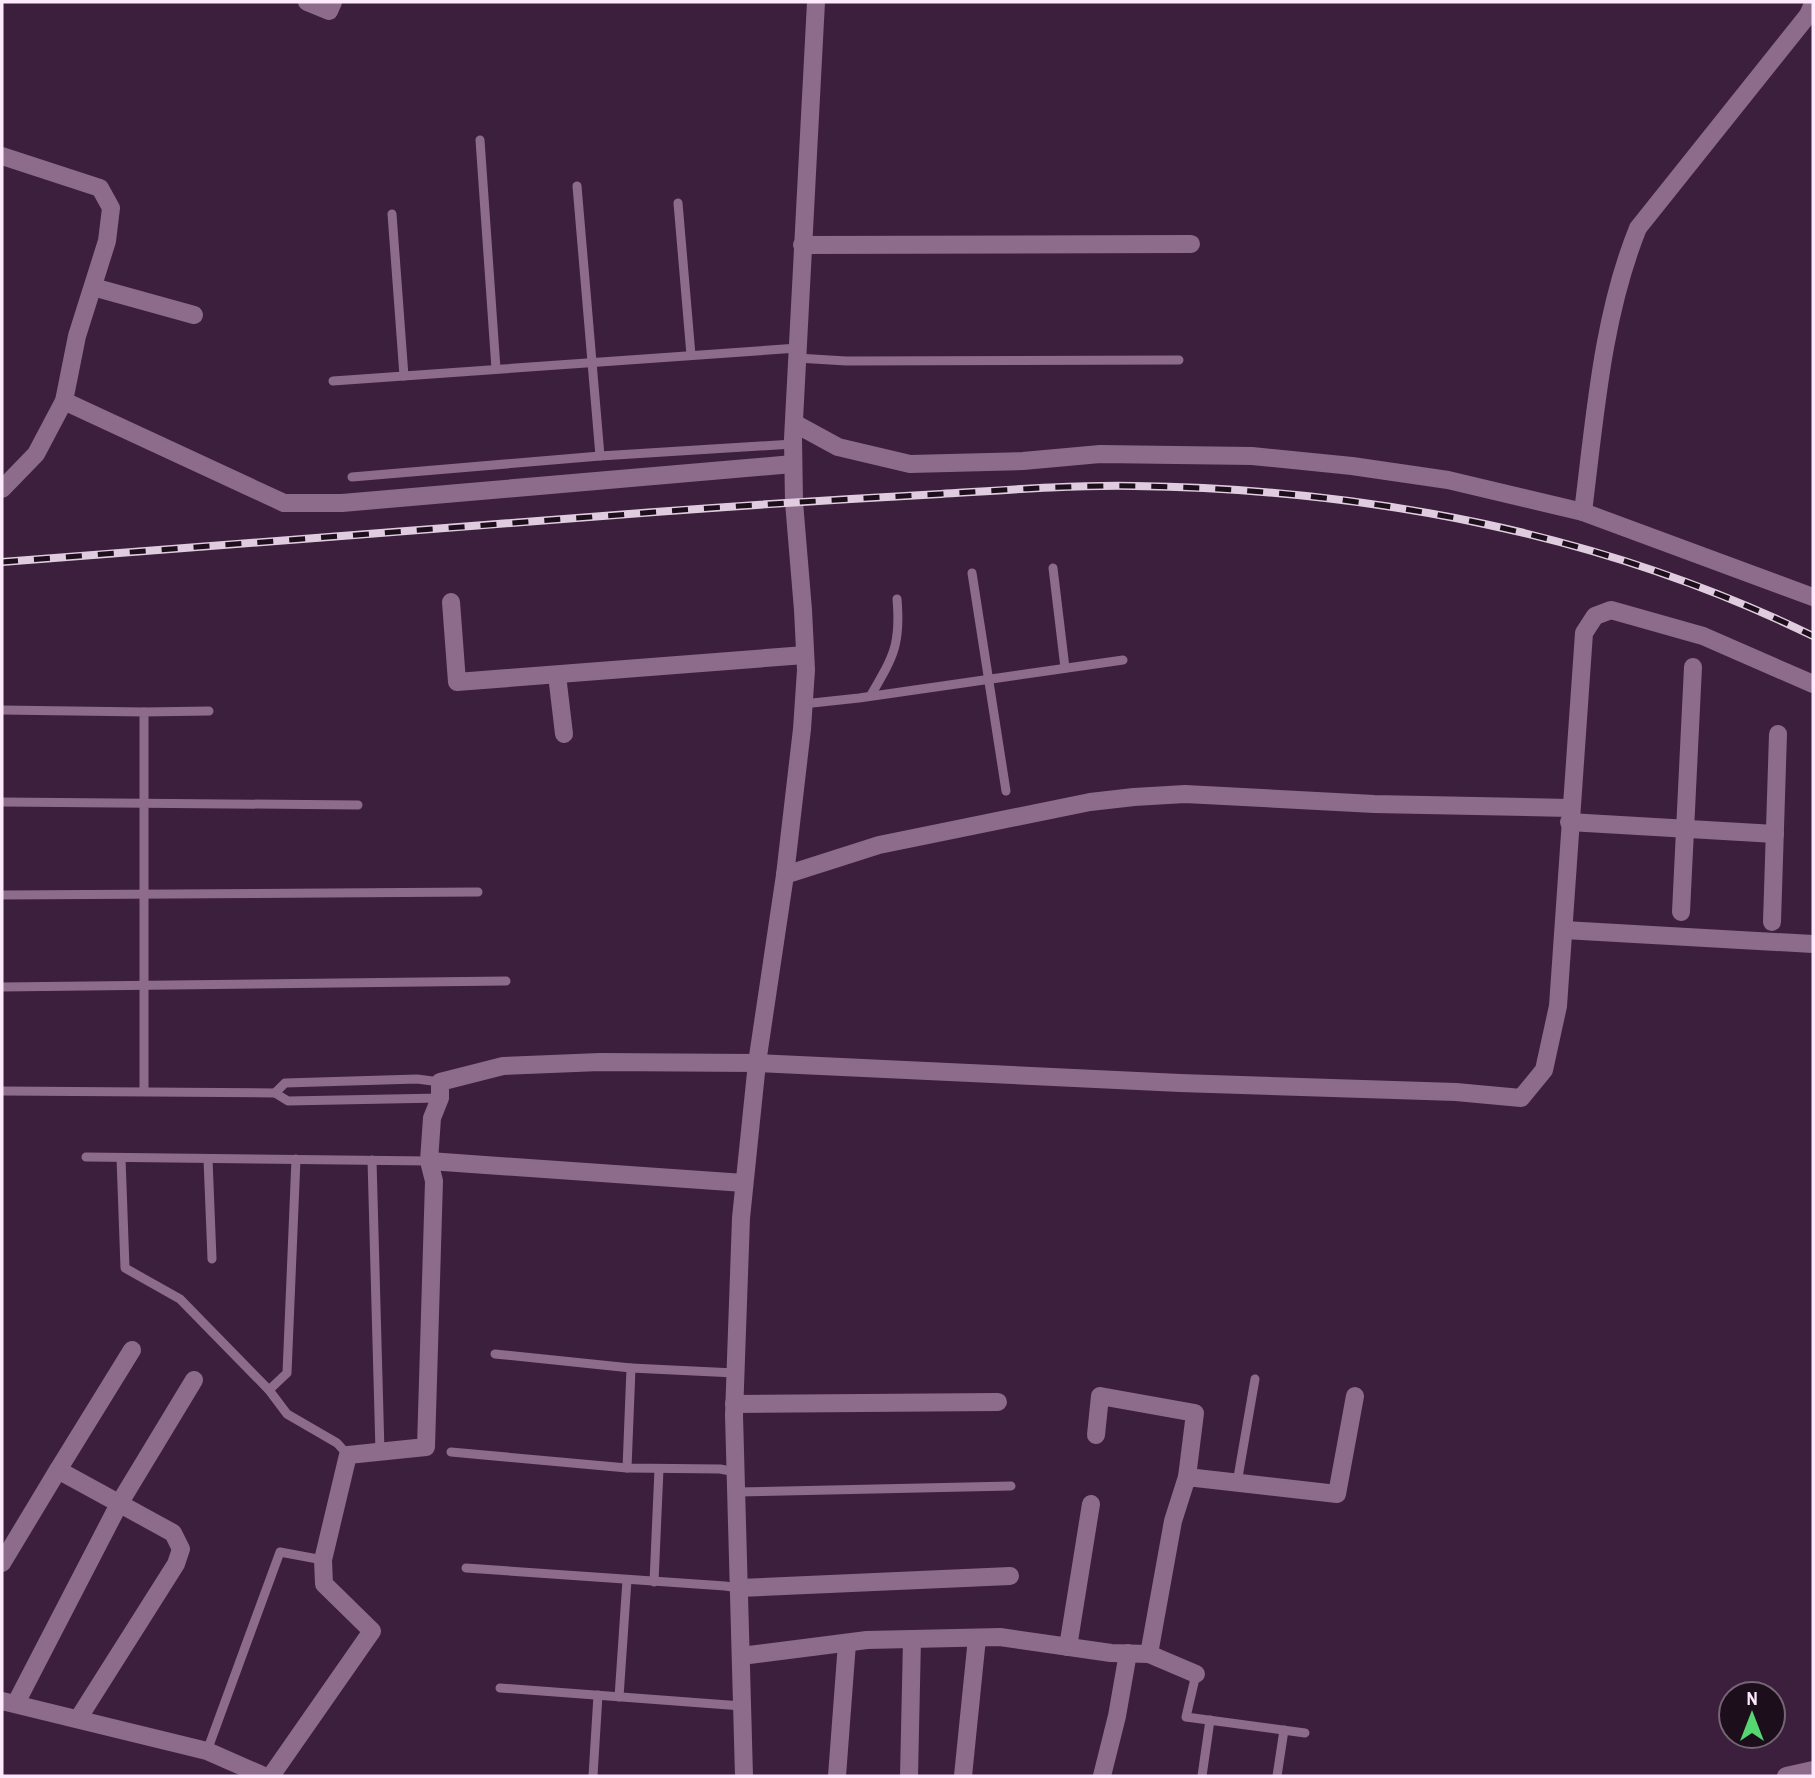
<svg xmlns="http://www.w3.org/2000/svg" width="1815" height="1778" font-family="'Archivo Narrow',sans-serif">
  <rect width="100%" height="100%" fill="#3c1f3c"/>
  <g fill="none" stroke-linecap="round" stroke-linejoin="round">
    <!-- lane -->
    <g stroke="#8d6b8b" stroke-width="9">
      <polyline points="480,140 496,369"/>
      <polyline points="678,203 691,355"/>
      <polyline points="392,214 404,376"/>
      <polyline points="797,358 846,361 1179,360"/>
      <polyline points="333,381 798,348"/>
      <polyline points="600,456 793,444"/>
      <polyline points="352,477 600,456 577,186"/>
      <polyline points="1053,568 1065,668"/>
      <polyline points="972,573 1006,791"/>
      <path d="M871 695C893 657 901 645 897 599"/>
      <polyline points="803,704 859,698 1123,660"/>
      <polyline points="2,710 144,712 144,1091"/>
      <polyline points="144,712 209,711"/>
      <polyline points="2,802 358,805"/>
      <polyline points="2,895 478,892"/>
      <polyline points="2,987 506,981"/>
      <polyline points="2,1091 275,1093 288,1101 440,1098"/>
      <polyline points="275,1093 285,1083 417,1079 440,1082"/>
      <polyline points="86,1157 429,1161"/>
      <polyline points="121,1158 125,1268 180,1299 269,1390"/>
      <polyline points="208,1159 212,1259"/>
      <polyline points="296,1159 287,1373 269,1390 287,1414 337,1443 348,1455"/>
      <polyline points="372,1160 380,1452"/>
      <polyline points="495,1354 631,1368 627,1468"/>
      <polyline points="631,1368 735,1373"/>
      <polyline points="451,1452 627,1468 720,1469 736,1472"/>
      <polyline points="1237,1483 1255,1379"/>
      <polyline points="736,1492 1011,1486"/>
      <polyline points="466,1568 725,1586 739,1588"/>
      <polyline points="654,1582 659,1469"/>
      <polyline points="1196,1674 1186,1717 1305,1733"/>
      <polyline points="500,1688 742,1706"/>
      <polyline points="619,1697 627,1580"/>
      <polyline points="207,1751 280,1552 323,1560"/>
      <polyline points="593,1776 598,1695"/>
      <polyline points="1202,1776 1210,1720"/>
      <polyline points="1277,1776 1284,1730"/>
    </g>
    <!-- street -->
    <g stroke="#8d6b8b" stroke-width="18">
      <polyline points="307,2 329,11 333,2"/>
      <polyline points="2,156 100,188 111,208 107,241 77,336 64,401 36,454 2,489"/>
      <polyline points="802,245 1191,244"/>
      <polyline points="93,287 194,315"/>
      <polyline points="64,401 284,503 342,503 793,464"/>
      <polyline points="794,423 838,447 910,464 1023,461 1100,454 1252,456 1352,466 1448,480 1583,512 1813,597"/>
      <path d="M1583 512C1595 417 1602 317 1638 228L1808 15 1813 4"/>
      <polyline points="451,602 457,682 805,655"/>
      <polyline points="557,675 564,734"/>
      <polyline points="1569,822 1775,834"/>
      <polyline points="785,875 879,845 1090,802 1134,797 1185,794 1374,804 1570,808"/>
      <polyline points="1681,912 1693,667"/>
      <polyline points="1772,922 1778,734"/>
      <polyline points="1564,930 1813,944"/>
      <polyline points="429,1161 744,1183"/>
      <polyline points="734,1404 998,1402"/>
      <polyline points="1096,1435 1100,1396 1195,1413 1187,1477"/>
      <polyline points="58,1470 132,1350"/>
      <polyline points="2,1563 58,1470 173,1533 181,1549 176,1564 78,1719"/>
      <polyline points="739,1588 1010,1576"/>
      <polyline points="1068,1647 1091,1504"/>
      <polyline points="1149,1654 1196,1674"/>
      <polyline points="741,1656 867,1640 1000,1637 1111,1653 1149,1654 1173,1521 1187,1477 1337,1494 1355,1396"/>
      <polyline points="2,1701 207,1751 264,1776"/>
      <polyline points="16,1703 119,1504 194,1380"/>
      <polyline points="271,1776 372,1631 324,1584 323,1560 348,1455 426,1447 434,1181 429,1161 432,1118 440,1098 440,1082 503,1066 600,1062 757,1063 1180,1083 1456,1092 1521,1098 1544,1070 1558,1006 1584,633 1595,616 1611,610 1703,636 1813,684"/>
      <polyline points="744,1776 734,1415 741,1218 757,1063 785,875 802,729 806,670 803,610 794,502 793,439 816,2"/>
      <polyline points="837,1776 847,1643"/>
      <polyline points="909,1776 912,1639"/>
      <polyline points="963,1776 977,1638"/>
      <polyline points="1102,1776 1117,1716 1128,1653"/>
      <polyline points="1786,1776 1813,1770"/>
    </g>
    <!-- rail casing -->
    <g stroke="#e0ccdf" stroke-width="8">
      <path id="rail" d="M2 562C220 545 437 529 655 512 750 505 845 499 941 494 1005 490 1070 485 1134 486 1368 489 1602 533 1813 636"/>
    </g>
    <!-- rail -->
    <use href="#rail" stroke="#1c0f1b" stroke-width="5" stroke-dasharray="16" stroke-linecap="butt"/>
  </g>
  <!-- border -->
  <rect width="1815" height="1778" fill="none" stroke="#fce9fb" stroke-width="7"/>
  <!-- north arrow -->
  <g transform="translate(1752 1715)"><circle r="33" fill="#1c0f1b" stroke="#766675" stroke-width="2"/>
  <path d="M0-5L12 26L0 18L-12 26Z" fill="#56d671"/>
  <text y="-10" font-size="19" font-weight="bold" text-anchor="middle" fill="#fce9fb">N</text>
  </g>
</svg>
